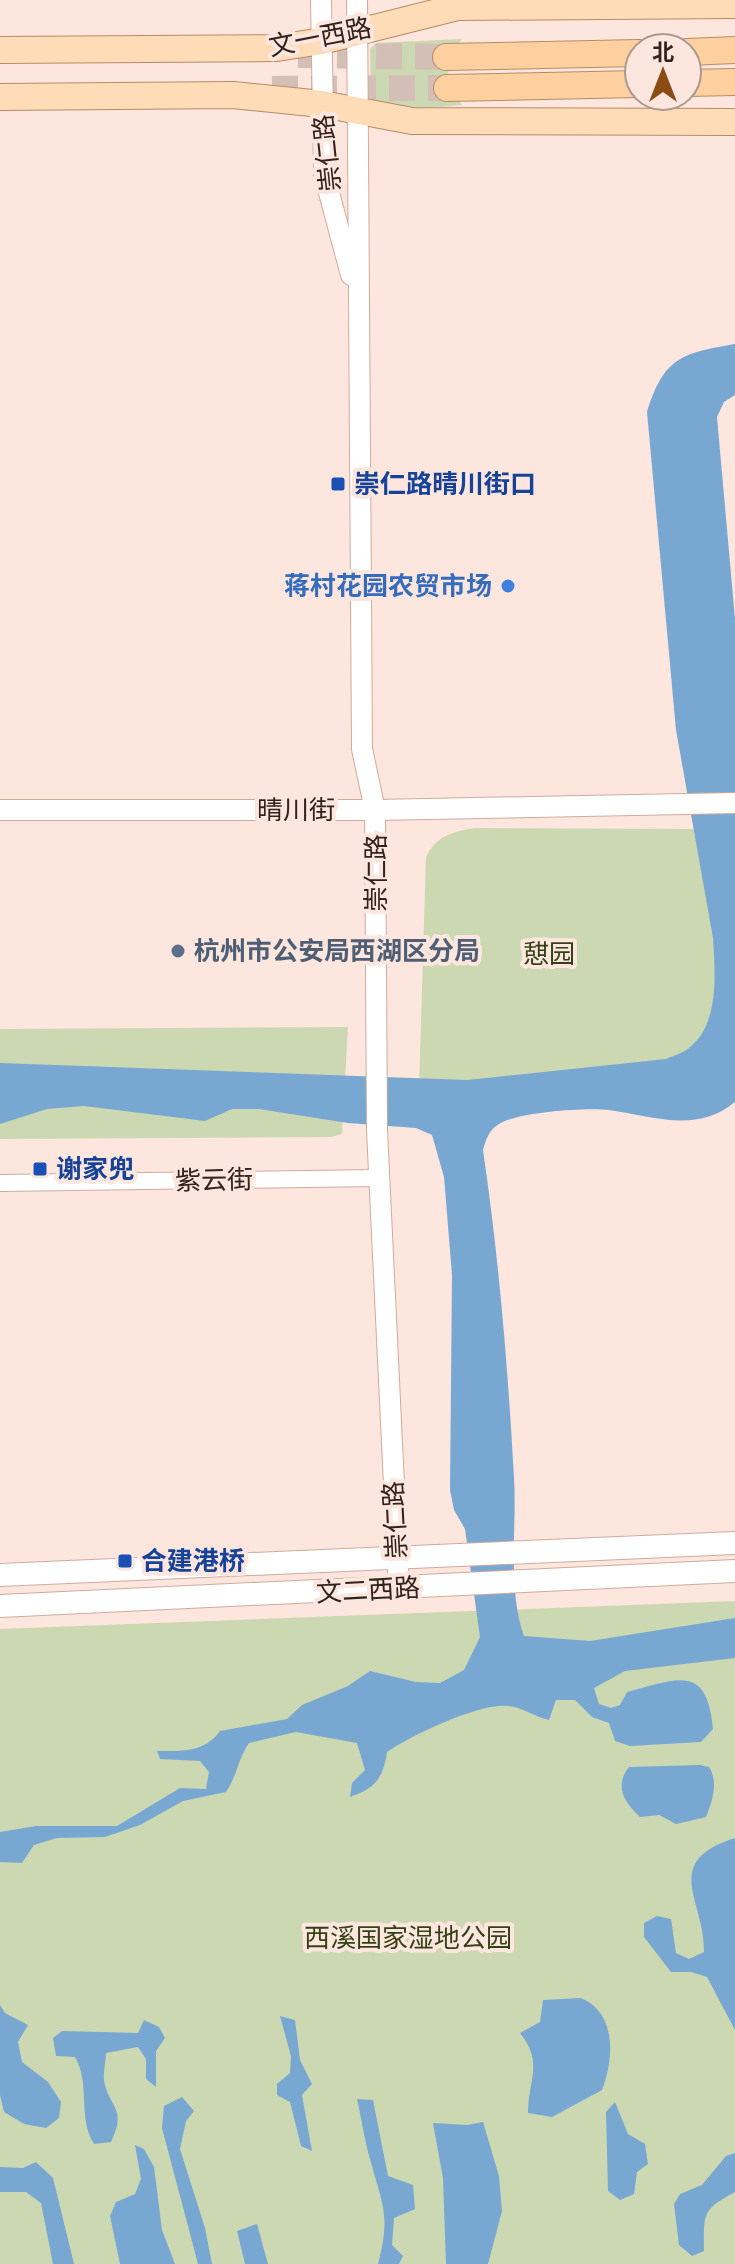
<svg xmlns="http://www.w3.org/2000/svg" width="735" height="2264" font-family="'Open Sans','Noto Sans SC',sans-serif">
  <rect width="100%" height="100%" fill="#fde6dd"/>
  <!-- green -->
  <g fill="#cbd8b1">
    <path d="M462 39C443 62 444 82 462 105 439 107 390 112 371 97L370 49 376 43Z"/>
    <path d="M474 828 706 829 724 954 713 1030 678 1064 419 1088 426 857C436 836 452 832 474 828Z"/>
    <polygon points="348,1027 342,1134 331,1137 0,1139 0,1029"/>
    <polygon points="735,1601 735,2264 0,2264 0,1629"/>
  </g>
  <!-- water -->
  <g fill="#78a8d2">
    <path d="M735 344V395L724 402 717 417 735 619V1102C697 1134 652 1116 609 1110 587 1107 517 1112 499 1124 489 1130 486 1139 483 1150 499 1259 508 1368 514 1478 517 1529 507 1588 524 1636L590 1641 735 1618V1658L625 1671 594 1688 599 1704 611 1708 620 1705 627 1692C678 1679 707 1663 713 1729L701 1742 630 1746 615 1741 609 1723 592 1717 575 1700H556L549 1720C535 1717 522 1707 508 1706 479 1703 412 1735 387 1752 383 1778 376 1788 350 1797L352 1783 365 1770 357 1743 296 1732 249 1743C238 1759 237 1776 226 1792L183 1801 140 1825 105 1837 57 1838 34 1845 22 1863 0 1862V1832L36 1826H117L180 1788 206 1789 209 1772 200 1761 160 1759 157 1751C181 1751 204 1753 220 1731L287 1719 302 1705 348 1686 370 1671 416 1682 440 1683 464 1670 480 1637 465 1529 454 1510 450 1490 452 1275 444 1177 432 1135 416 1128 348 1123 259 1109H232L205 1121 84 1106 47 1109 0 1124V1063L467 1080 666 1059C673 1056 683 1053 689 1048 720 1024 715 972 713 938L676 730 647 412C664 357 682 353 735 344Z"/>
    <path d="M700 1765 709 1767C719 1782 712 1802 706 1817L676 1824 659 1815 640 1817C624 1802 614 1786 629 1767Z"/>
    <path d="M735 1838V2030L707 1977 691 1972H671L644 1937V1923L657 1916 671 1919 676 1953 689 1959 704 1952C705 1899 660 1862 735 1838Z"/>
    <path d="M581 1998C617 2013 614 2059 602 2090L552 2117 528 2113C528 2080 544 2063 520 2033L540 2022 543 2000Z"/>
    <polygon points="0,2005 5,2013 28,2025 18,2042 22,2062 48,2082 61,2102 59,2118 46,2128 24,2124 4,2112 0,2095"/>
    <polygon points="280,2016 295,2020 300,2060 312,2084 302,2095 312,2151 301,2146 290,2102 277,2095 277,2084 290,2073 291,2056"/>
    <path d="M144 2020 159 2027 165 2038 156 2051V2087L146 2079V2059L138 2047 106 2053C106 2061 103 2072 104 2080 108 2107 128 2107 111 2142L94 2144C77 2117 91 2084 75 2057L56 2056 53 2038 62 2031 138 2033Z"/>
    <polygon points="182,2097 194,2111 186,2121 180,2149 205,2228 212,2264 198,2264 162,2128 164,2106"/>
    <path d="M357 2099 373 2100 388 2176 413 2185 415 2209 394 2218 392 2245 403 2256 399 2264H378C390 2219 384 2209 372 2166 365 2144 362 2121 357 2099Z"/>
    <polygon points="615,2102 628,2134 645,2144 648,2164 637,2172 634,2194 620,2200 608,2191 606,2112"/>
    <polygon points="483,2122 499,2176 502,2211 488,2264 446,2264 443,2178 433,2123 467,2125"/>
    <polygon points="135,2145 144,2149 154,2167 162,2230 175,2264 120,2264 110,2216 116,2202 135,2194 141,2179"/>
    <path d="M735 2153V2192C701 2210 704 2214 704 2251L692 2256 679 2245 674 2204 680 2194 702 2185 726 2156Z"/>
    <polygon points="36,2162 53,2178 74,2264 53,2264 41,2203 26,2192 0,2192 0,2167 23,2168"/>
    <polygon points="257,2224 268,2264 245,2264 237,2231"/>
  </g>
  <g fill="none" stroke-linecap="round" stroke-linejoin="round">
    <!-- trunk-tunnel -->
    <g stroke="#d4bfb7" stroke-width="26" stroke-dasharray="26 13" stroke-linecap="butt">
      <polyline points="298,55 446,57"/>
      <polyline points="272,89 447,88"/>
    </g>
    <!-- minor casing -->
    <g stroke="#cfab9d" stroke-width="18">
      <polyline id="minor" points="0,1183 379,1178"/>
    </g>
    <!-- tertiary casing -->
    <g stroke="#cfab9d" stroke-width="22">
      <g id="tertiary">
        <polyline points="321,0 324,174 351,275"/>
        <polyline points="357,0 362,749 375,810 377,1130 399,1589"/>
        <polyline points="0,810 375,810 735,803"/>
      </g>
    </g>
    <!-- secondary casing -->
    <g stroke="#cfab9d" stroke-width="24">
      <g id="secondary">
        <polyline points="0,1575 735,1543"/>
        <polyline points="0,1606 735,1571"/>
      </g>
    </g>
    <!-- primary casing -->
    <g stroke="#b68c64" stroke-width="28">
      <g id="primary">
        <polyline points="0,50 277,48 322,41 458,7 735,5"/>
        <polyline points="0,97 233,95 322,104 412,121 735,122"/>
      </g>
    </g>
    <!-- trunk casing -->
    <g stroke="#b68c64" stroke-width="28">
      <g id="trunk">
        <polyline points="687,52 735,50"/>
        <polyline points="446,57 639,53"/>
        <polyline points="687,83 735,82"/>
        <polyline points="447,88 639,84"/>
      </g>
    </g>
    <!-- minor -->
    <use href="#minor" stroke="#fff" stroke-width="16"/>
    <!-- tertiary -->
    <use href="#tertiary" stroke="#fff" stroke-width="20"/>
    <!-- secondary -->
    <use href="#secondary" stroke="#fff" stroke-width="22"/>
    <!-- primary -->
    <use href="#primary" stroke="#fedcb8" stroke-width="26"/>
    <!-- trunk -->
    <use href="#trunk" stroke="#fed0a0" stroke-width="26"/>
  </g>
  <!-- markers -->
  <g fill="#1a4fb4" stroke="#fde6dd" stroke-width="3">
    <rect x="330" y="476" width="16" height="16" rx="4"/>
    <rect x="32" y="1161" width="16" height="16" rx="4"/>
    <rect x="117" y="1553" width="16" height="16" rx="4"/>
  </g>
  <circle fill="#3f7fe0" stroke="#fde6dd" stroke-width="3" cx="508" cy="586" r="8"/>
  <circle fill="#5c6f8a" stroke="#fde6dd" stroke-width="3" cx="178" cy="951" r="8"/>
  <g text-anchor="middle" stroke-width="8" stroke-linejoin="round" paint-order="stroke">
    <!-- street labels -->
    <g font-size="26" fill="#31231e" stroke="#fde6dd">
      <text transform="translate(320 37) rotate(-11)" y="9">文一西路</text>
      <text transform="translate(327 153) rotate(-96)" y="9">崇仁路</text>
      <text x="296" y="819">晴川街</text>
      <text transform="translate(376 873) rotate(-90)" y="9">崇仁路</text>
      <text transform="translate(214 1180) rotate(-1)" y="9">紫云街</text>
      <text transform="translate(395 1520) rotate(-93)" y="9">崇仁路</text>
      <text transform="translate(368 1590) rotate(-3)" y="9">文二西路</text>
    </g>
    <!-- transit labels -->
    <g font-size="26" font-weight="bold" fill="#164399" stroke="#fde6dd" text-anchor="start">
      <text x="354" y="493">崇仁路晴川街口</text>
      <text x="56" y="1178">谢家兜</text>
      <text x="141" y="1570">合建港桥</text>
    </g>
    <!-- shop labels -->
    <g font-size="26" font-weight="bold" fill="#366cbe" stroke="#fde6dd" text-anchor="end">
      <text x="492" y="595">蒋村花园农贸市场</text>
    </g>
    <!-- service labels -->
    <g font-size="26" font-weight="bold" fill="#4e5e75" stroke="#fde6dd" text-anchor="start">
      <text x="194" y="960">杭州市公安局西湖区分局</text>
    </g>
    <!-- park labels -->
    <g font-size="26" fill="#344015" stroke="#fde6dd">
      <text x="549" y="963">憇园</text>
      <text x="408" y="1947">西溪国家湿地公园</text>
    </g>
  </g>
  <!-- north arrow -->
  <g transform="translate(663 72)"><circle r="38" fill="#fde6dd" stroke="#ab9891" stroke-width="2"/>
  <path d="M0-6L14 30L0 20L-14 30Z" fill="#8b4b14"/>
  <text y="-12" font-size="22" font-weight="bold" text-anchor="middle" fill="#31231e">北</text>
  </g>
</svg>
